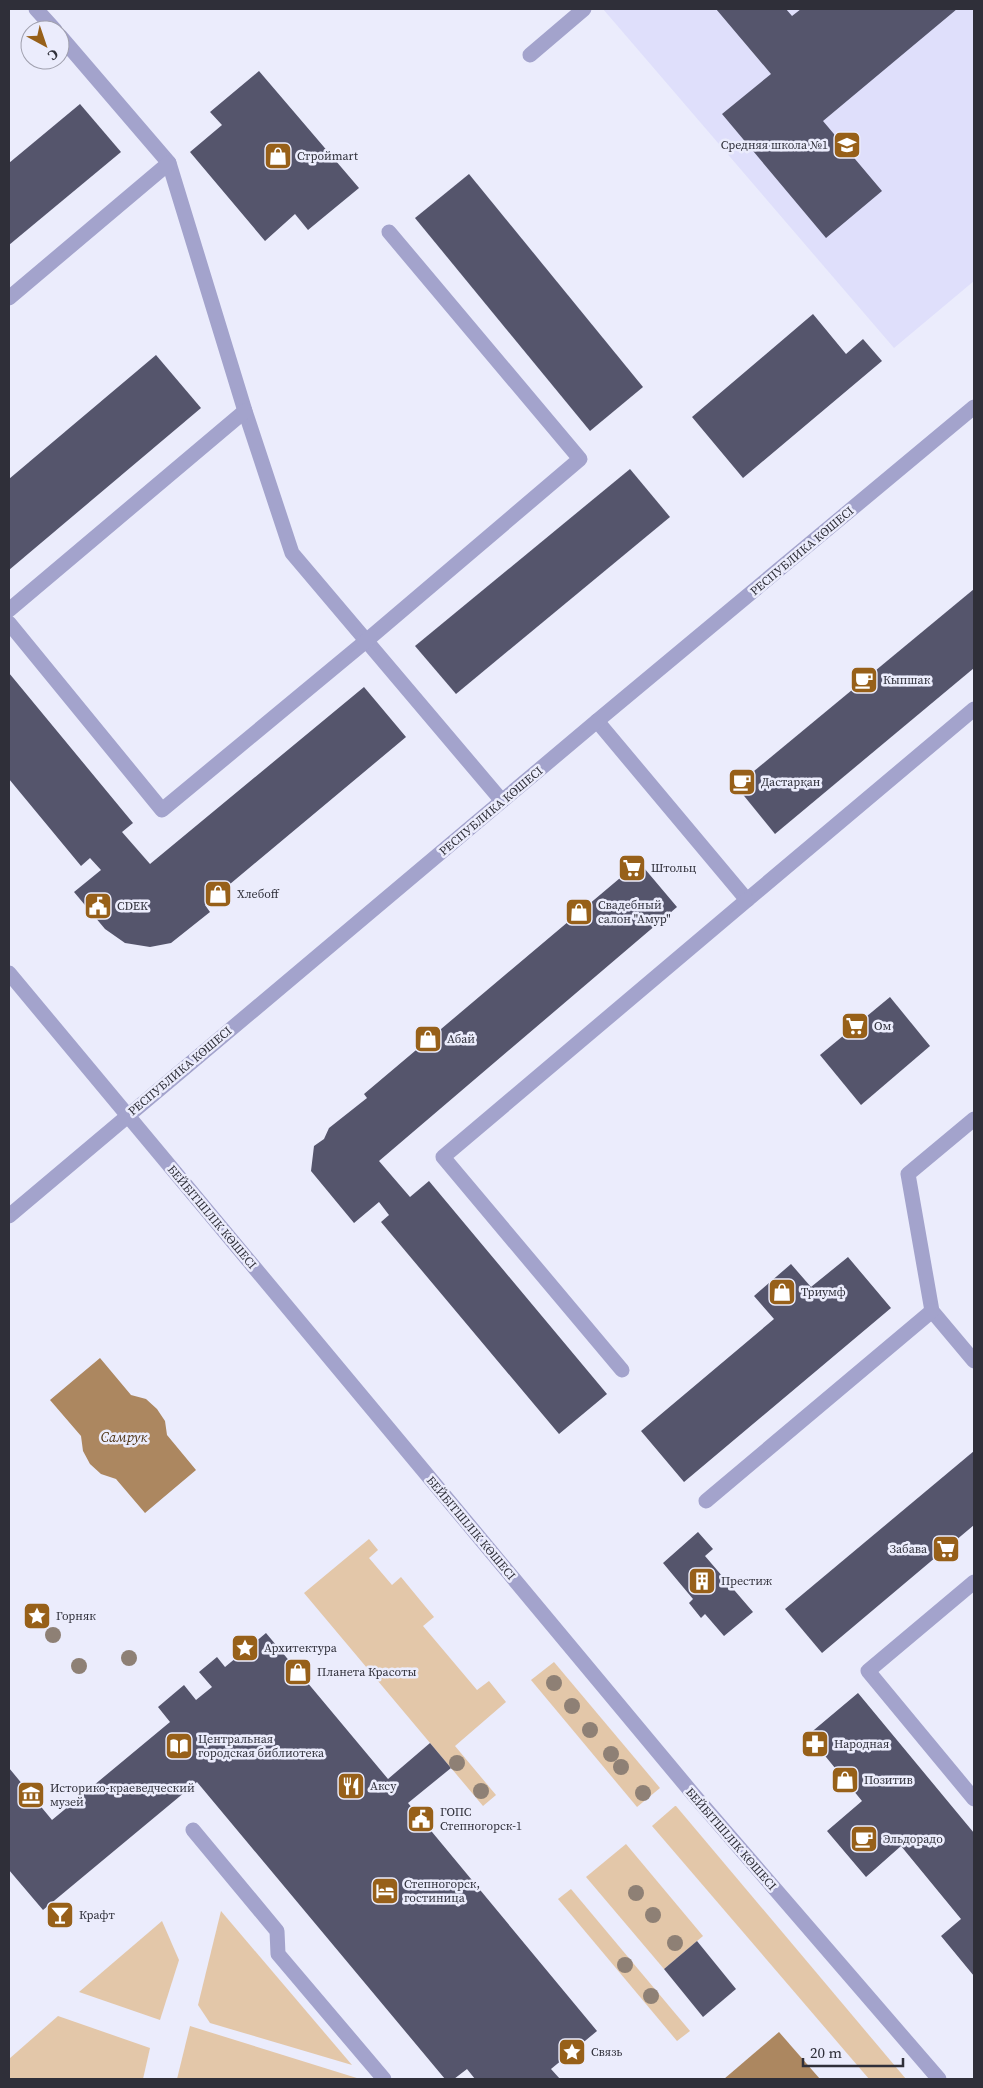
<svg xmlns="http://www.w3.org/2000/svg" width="983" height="2088" font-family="'Source Serif 4',serif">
  <rect width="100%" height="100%" fill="#ebecfc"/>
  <!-- built -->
  <polygon fill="#dfdffb" points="603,9 974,9 974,281 894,348"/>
  <!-- green -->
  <g fill="#e3c7a9">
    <polygon points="369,1539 378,1550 369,1558 392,1585 401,1577 434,1617 423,1626 477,1690 489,1681 506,1702 455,1746 496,1795 483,1806 304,1593"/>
    <polygon points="554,1662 660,1788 637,1807 531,1680"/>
    <polygon points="675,1806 676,1806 906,2079 869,2079 652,1826"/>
    <polygon points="626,1844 703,1936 664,1969 586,1877"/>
    <polygon points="571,1889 690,2031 677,2041 558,1899"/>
    <polygon points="221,1911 352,2065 210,2023 198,2005"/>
    <polygon points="162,1921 179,1960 160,2020 79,1992"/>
    <polygon points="58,2016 150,2048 143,2079 9,2079 9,2059"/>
    <polygon points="190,2026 360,2079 177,2079"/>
  </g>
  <!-- water -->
  <g fill="#ac8760">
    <polygon points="100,1358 131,1395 146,1399 157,1409 165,1421 167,1435 196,1470 145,1513 116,1479 101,1474 90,1464 83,1451 81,1436 50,1400"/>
    <polygon points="779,2032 820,2079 724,2079"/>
  </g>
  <!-- building -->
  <g fill="#55556c">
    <polygon points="716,9 786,9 792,16 801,9 957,9 823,121 882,191 826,238 722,114 771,74"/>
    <polygon points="259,71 359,188 308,230 295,214 265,241 190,152 222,125 210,112"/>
    <polygon points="80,104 121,152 9,245 9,163"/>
    <polygon points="469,174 643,387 590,431 415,218"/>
    <polygon points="813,314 846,354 863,339 882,361 743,478 692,417"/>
    <polygon points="156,355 201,408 9,570 9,479"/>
    <polygon points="630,469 670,517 456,694 415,646"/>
    <polygon points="974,589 974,668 775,834 736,786"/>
    <polygon points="9,673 133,823 122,832 150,864 364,687 406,737 205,905 210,912 171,943 150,947 125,943 105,929 74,892 101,870 90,858 81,866 9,779"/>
    <polygon points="639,862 677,907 379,1161 410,1197 429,1181 607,1394 559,1434 381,1222 389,1215 379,1202 354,1223 311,1171 314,1146 324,1139 329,1128 367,1098 364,1094"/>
    <polygon points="890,997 930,1046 861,1105 820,1055"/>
    <polygon points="848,1257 891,1308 684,1482 641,1431 774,1319 754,1296 791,1264 811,1287"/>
    <polygon points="974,1451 974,1525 822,1653 785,1609"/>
    <polygon points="698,1532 713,1549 705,1556 753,1612 724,1636 705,1614 701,1618 689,1603 693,1599 663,1563"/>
    <polygon points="266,1633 388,1779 430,1743 451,1768 408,1803 597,2031 551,2069 560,2079 475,2079 467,2069 454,2079 445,2079 197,1782 43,1910 9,1870 9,1768 52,1820 170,1722 158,1707 184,1685 196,1700 212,1687 199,1672 217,1657 225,1667"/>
    <polygon points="858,1693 974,1833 974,1976 941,1936 961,1919 901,1846 866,1877 827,1831 862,1801 808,1735"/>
    <polygon points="697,1941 736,1989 703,2017 664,1969"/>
  </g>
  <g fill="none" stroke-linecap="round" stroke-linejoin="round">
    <!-- minor -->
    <g stroke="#a3a3cc" stroke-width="15">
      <polyline points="36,9 55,30"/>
      <polyline points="60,36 169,163 245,411 292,553 502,801"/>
      <polyline points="530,55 584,9"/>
      <polyline points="9,298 169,163"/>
      <polyline points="9,610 245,411"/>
      <polyline points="9,623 162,810 366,641 580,459 389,232"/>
      <polyline points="597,721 747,900 974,709"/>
      <polyline points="9,973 693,1794 939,2079"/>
      <polyline points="974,1119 908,1174 932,1311 974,1361"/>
      <polyline points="9,1216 597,721 974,407"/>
      <polyline points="622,1370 443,1157 747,900"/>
      <polyline points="706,1501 932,1311"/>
      <polyline points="974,1582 868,1671 974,1799"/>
      <polyline points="193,1830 277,1931 278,1954 384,2079"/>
    </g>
  </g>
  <!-- trees -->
  <g fill="#8e8075">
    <circle cx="53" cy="1635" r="8"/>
    <circle cx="129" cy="1658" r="8"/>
    <circle cx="79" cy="1666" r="8"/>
    <circle cx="554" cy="1683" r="8"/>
    <circle cx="572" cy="1706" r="8"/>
    <circle cx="590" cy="1730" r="8"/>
    <circle cx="611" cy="1754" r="8"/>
    <circle cx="457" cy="1763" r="8"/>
    <circle cx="621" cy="1767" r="8"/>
    <circle cx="481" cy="1791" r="8"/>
    <circle cx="643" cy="1793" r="8"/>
    <circle cx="636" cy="1893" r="8"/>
    <circle cx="653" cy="1915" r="8"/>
    <circle cx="675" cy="1943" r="8"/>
    <circle cx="625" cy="1965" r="8"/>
    <circle cx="651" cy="1996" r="8"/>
  </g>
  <!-- icons -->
  <defs>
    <g id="school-square" transform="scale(1.4375)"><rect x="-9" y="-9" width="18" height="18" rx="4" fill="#976019" stroke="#ebecfc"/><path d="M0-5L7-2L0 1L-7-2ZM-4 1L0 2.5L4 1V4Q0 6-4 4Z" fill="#fff"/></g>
    <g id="shop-square" transform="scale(1.4375)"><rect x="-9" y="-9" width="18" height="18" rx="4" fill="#976019" stroke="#ebecfc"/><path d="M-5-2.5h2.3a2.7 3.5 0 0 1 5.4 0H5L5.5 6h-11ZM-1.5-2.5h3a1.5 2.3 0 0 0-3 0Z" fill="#fff"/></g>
    <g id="cafe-square" transform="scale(1.4375)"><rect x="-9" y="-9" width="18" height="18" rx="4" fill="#976019" stroke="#ebecfc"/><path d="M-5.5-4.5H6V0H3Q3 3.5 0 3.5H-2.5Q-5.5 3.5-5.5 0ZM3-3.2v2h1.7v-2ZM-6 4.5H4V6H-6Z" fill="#fff"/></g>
    <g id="supermarket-square" transform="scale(1.4375)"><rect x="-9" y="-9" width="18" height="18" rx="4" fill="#976019" stroke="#ebecfc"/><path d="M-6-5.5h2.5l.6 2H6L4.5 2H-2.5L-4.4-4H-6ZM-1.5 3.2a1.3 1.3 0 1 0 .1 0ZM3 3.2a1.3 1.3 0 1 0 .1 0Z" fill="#fff"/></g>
    <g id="civic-square" transform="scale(1.4375)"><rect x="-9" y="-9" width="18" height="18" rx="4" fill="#976019" stroke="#ebecfc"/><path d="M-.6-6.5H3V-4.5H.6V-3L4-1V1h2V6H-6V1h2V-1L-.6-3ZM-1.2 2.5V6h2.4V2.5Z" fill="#fff"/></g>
    <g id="building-square" transform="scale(1.4375)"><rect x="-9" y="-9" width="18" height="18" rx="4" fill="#976019" stroke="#ebecfc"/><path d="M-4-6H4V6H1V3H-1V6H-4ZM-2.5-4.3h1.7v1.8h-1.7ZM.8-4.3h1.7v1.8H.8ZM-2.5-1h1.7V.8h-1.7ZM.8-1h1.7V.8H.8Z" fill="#fff"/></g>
    <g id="sight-square" transform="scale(1.4375)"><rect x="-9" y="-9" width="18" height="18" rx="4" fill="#976019" stroke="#ebecfc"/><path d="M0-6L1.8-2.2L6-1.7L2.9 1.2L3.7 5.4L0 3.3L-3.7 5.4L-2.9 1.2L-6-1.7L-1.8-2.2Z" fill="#fff"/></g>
    <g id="pharmacy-square" transform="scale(1.4375)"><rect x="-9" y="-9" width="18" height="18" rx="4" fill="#976019" stroke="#ebecfc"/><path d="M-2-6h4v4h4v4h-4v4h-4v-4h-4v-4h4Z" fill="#fff"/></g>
    <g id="library-square" transform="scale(1.4375)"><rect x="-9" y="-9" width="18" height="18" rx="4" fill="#976019" stroke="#ebecfc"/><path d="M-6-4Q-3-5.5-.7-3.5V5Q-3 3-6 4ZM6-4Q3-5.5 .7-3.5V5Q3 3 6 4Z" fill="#fff"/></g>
    <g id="restaurant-square" transform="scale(1.4375)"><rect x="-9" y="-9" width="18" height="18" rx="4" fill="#976019" stroke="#ebecfc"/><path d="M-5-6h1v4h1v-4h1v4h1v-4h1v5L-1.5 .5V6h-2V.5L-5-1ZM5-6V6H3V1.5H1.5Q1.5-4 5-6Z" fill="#fff"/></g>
    <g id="museum-square" transform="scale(1.4375)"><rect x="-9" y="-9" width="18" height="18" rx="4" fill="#976019" stroke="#ebecfc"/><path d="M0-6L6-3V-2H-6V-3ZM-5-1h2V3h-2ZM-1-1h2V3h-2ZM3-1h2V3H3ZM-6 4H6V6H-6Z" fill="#fff"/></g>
    <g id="hotel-square" transform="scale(1.4375)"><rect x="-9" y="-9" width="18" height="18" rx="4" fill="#976019" stroke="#ebecfc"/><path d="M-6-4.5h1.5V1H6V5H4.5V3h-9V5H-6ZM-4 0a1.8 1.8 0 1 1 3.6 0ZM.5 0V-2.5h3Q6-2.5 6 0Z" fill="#fff"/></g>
    <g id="bar-square" transform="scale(1.4375)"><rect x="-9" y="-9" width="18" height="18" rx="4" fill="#976019" stroke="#ebecfc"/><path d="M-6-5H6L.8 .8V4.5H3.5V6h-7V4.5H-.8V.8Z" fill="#fff"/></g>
  </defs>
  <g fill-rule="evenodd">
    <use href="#school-square" x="847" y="145"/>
    <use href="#shop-square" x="278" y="156"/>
    <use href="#cafe-square" x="864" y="680"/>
    <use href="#cafe-square" x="742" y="782"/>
    <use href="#supermarket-square" x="632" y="868"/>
    <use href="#shop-square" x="218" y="894"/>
    <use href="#civic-square" x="98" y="906"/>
    <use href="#shop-square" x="579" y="912"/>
    <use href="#supermarket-square" x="855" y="1026"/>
    <use href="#shop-square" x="428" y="1039"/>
    <use href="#shop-square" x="782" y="1292"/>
    <use href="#supermarket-square" x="946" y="1549"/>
    <use href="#building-square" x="702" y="1581"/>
    <use href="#sight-square" x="37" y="1616"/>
    <use href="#sight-square" x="245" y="1648"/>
    <use href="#shop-square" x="298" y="1672"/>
    <use href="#pharmacy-square" x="815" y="1744"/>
    <use href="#library-square" x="179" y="1746"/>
    <use href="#shop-square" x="845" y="1780"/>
    <use href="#restaurant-square" x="351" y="1786"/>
    <use href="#museum-square" x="31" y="1795"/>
    <use href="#civic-square" x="421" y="1819"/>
    <use href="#cafe-square" x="864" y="1839"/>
    <use href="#hotel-square" x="385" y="1891"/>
    <use href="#bar-square" x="60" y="1915"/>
    <use href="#sight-square" x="572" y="2052"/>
  </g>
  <g text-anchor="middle" stroke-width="5" stroke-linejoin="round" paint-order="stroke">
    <!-- poi labels -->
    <g font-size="12" fill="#2f2f39" stroke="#ebecfc" text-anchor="start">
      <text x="828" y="149" text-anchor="end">Средняя школа №1</text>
      <text x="297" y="160">Стройmart</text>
      <text x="883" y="684">Кыпшак</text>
      <text x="761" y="786">Дастарқан</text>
      <text x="651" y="872">Штольц</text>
      <text x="237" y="898">Хлебoff</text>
      <text x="598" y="909">Свадебный<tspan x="598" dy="14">салон "Амур"</tspan></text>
      <text x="117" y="910">CDEK</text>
      <text x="874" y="1030">Ом</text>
      <text x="447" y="1043">Абай</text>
      <text x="801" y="1296">Триумф</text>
      <text x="927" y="1553" text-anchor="end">Забава</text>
      <text x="721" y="1585">Престиж</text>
      <text x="56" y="1620">Горняк</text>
      <text x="264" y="1652">Архитектура</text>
      <text x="317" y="1676">Планета Красоты</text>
      <text x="198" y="1743">Центральная<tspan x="198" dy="14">городская библиотека</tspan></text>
      <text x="834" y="1748">Народная</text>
      <text x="864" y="1784">Позитив</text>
      <text x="370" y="1790">Аксу</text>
      <text x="50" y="1792">Историко-краеведческий<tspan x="50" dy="14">музей</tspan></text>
      <text x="440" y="1816">ГОПС<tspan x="440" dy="14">Степногорск-1</tspan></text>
      <text x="883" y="1843">Эльдорадо</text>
      <text x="404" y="1888">Степногорск,<tspan x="404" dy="14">гостиница</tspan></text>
      <text x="79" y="1919">Крафт</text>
      <text x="591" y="2056">Связь</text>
    </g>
    <!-- street labels -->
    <g font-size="12" fill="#2f2f39" stroke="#ebecfc">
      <text transform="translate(802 551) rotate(-40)" y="4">РЕСПУБЛИКА КӨШЕСІ</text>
      <text transform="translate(491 811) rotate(-40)" y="4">РЕСПУБЛИКА КӨШЕСІ</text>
      <text transform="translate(180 1071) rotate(-40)" y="4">РЕСПУБЛИКА КӨШЕСІ</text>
      <text transform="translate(212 1217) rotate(50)" y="4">БЕЙБІТШІЛІК КӨШЕСІ</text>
      <text transform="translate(471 1528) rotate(50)" y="4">БЕЙБІТШІЛІК КӨШЕСІ</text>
      <text transform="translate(731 1839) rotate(49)" y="4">БЕЙБІТШІЛІК КӨШЕСІ</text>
    </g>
    <!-- water labels -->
    <g font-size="14" font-style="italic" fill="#4d3213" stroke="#ebecfc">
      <text x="124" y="1442">Самрук</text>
    </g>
  </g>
  <!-- border -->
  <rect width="983" height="2088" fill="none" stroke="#2f2f39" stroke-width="20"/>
  <!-- north arrow -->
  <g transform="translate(45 45) rotate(140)"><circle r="24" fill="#ebecfc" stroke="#a0a0ae"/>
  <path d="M0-4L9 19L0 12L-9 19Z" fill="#976019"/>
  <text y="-8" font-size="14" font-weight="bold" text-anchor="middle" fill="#2f2f39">С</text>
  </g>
  <!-- scale -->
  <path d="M803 2058v8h100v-8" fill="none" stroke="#2f2f39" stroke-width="2.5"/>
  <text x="810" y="2058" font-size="15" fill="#2f2f39" stroke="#ebecfc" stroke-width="4" paint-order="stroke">20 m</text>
</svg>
